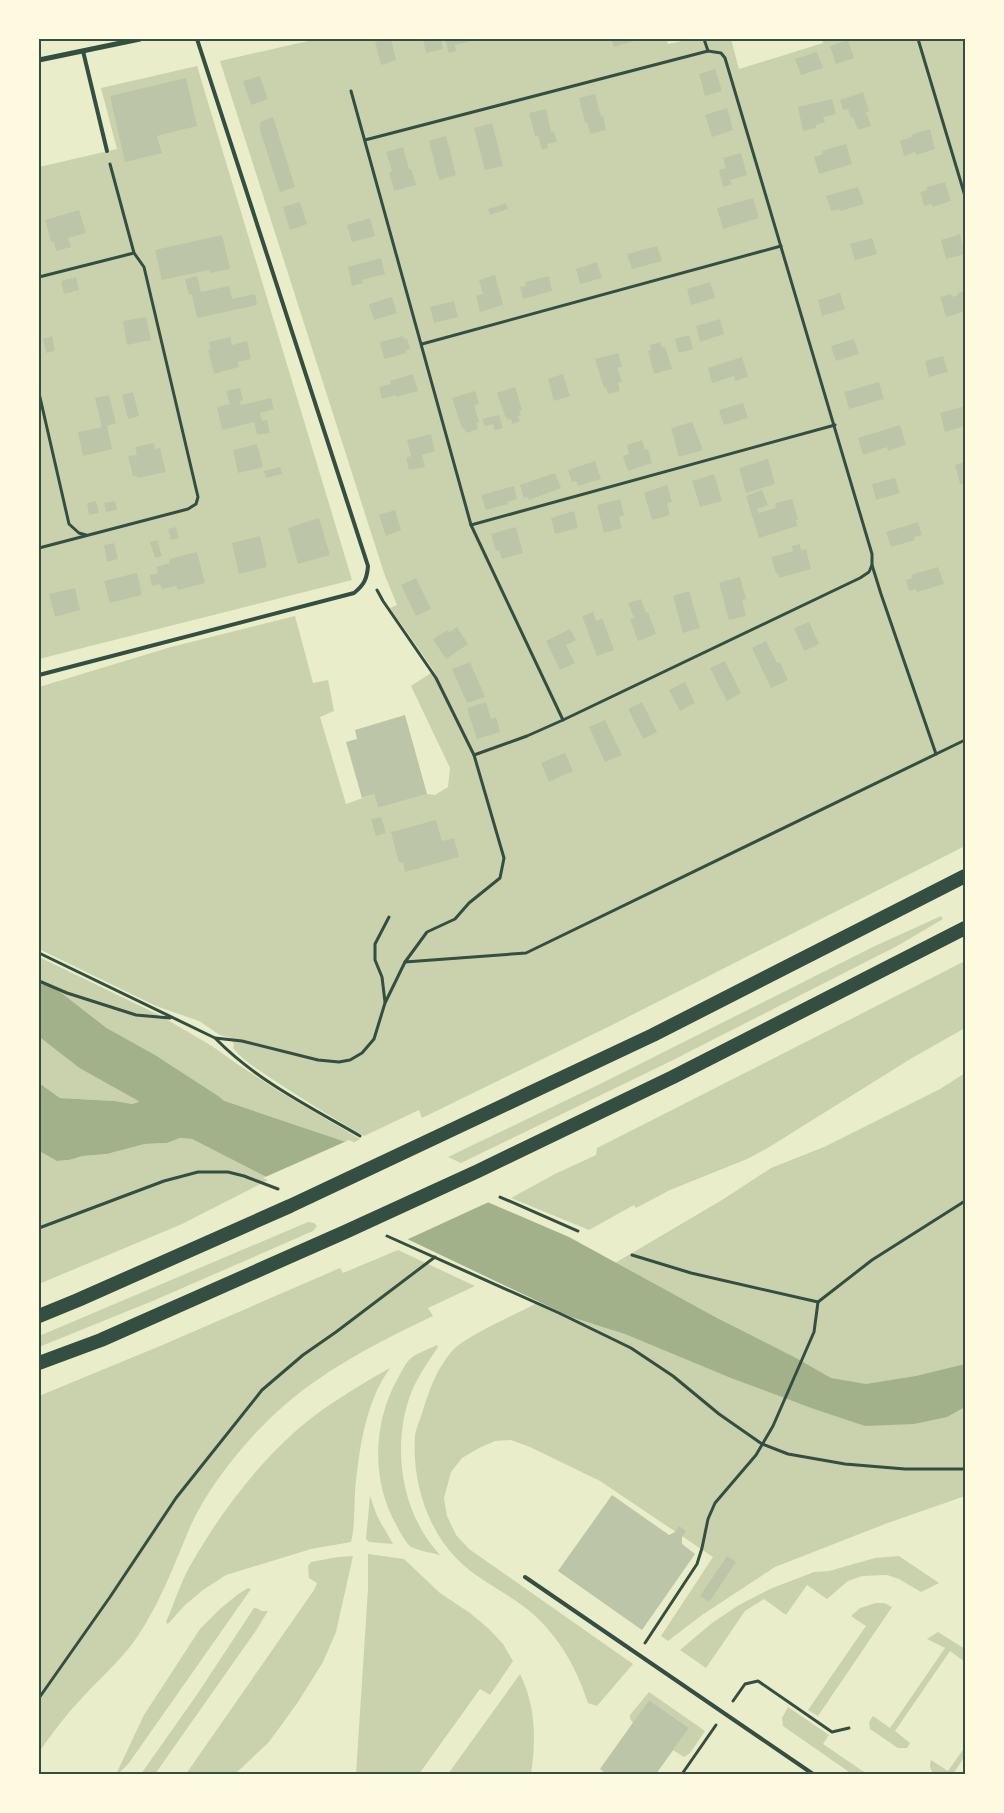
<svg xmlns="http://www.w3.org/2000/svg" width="1004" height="1813" font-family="Helvetica,sans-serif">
  <rect width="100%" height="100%" fill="#e9edc9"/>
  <!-- green -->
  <g fill="#cad2ad">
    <path d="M317 39H667L668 44 691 39H731L739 69 823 43 822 39H965V846L614 1024 422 1118 419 1110 364 1136C333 1118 302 1099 272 1079 259 1070 243 1061 233 1048L234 1045 231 1038 220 1035 199 1021 156 1006 39 949V687L171 647 295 616 313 683 328 680 334 711 320 717 346 804 374 794 378 808 427 794 435 795 448 787 450 768 411 686 434 671 390 608 397 605 384 573 220 61Z"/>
    <polygon points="197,66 352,580 39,659 39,167 117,149 101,88"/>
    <polygon points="941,916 943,919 899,945 671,1061 461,1163 448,1157 600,1084 875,946"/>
    <polygon points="39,957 159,1015 212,1046 237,1064 280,1092 360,1139 352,1144 201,1093 168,1092 132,1104 115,1101 60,1098 39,1083"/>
    <polygon points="965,961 965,1028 912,1058 766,1149 747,1159 670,1190 636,1208 634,1205 589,1230 511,1198 555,1174 596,1155 597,1148"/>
    <path d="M965 1073V1496L885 1524 775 1567 702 1615 668 1641 661 1636 713 1557 600 1481 530 1447 511 1440 495 1441 479 1448 462 1458 451 1472 444 1498 447 1516 456 1535 469 1549 633 1664 597 1706 588 1703C577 1669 560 1638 533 1614 509 1593 478 1581 456 1558 426 1527 412 1479 415 1436 416 1427 421 1419 423 1410 430 1388 437 1368 453 1350 467 1335 519 1313 539 1302L571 1317 593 1324 635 1274 615 1263 722 1200 771 1168 824 1147 940 1089Z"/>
    <polygon points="180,1138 192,1139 270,1179 182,1224 39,1284 39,1151 57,1161 69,1160 83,1156 107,1154 145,1144 167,1143"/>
    <polygon points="308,1222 314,1223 317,1226 313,1231 155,1300 39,1347 39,1336"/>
    <path d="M398 1250 475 1286 428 1308 433 1316C393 1335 353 1355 317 1380 271 1411 225 1462 198 1511 189 1527 183 1545 175 1563 164 1590 150 1619 133 1643 118 1663 98 1680 81 1699 66 1715 52 1733 39 1752V1396L160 1346 340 1268 343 1273Z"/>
    <path d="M437 1345 438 1347C428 1362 418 1376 411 1393 391 1447 401 1513 440 1555 433 1553 416 1550 411 1547 406 1543 401 1534 398 1528 371 1483 372 1424 398 1378 401 1372 405 1364 410 1359 417 1353 429 1349 437 1345Z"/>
    <path d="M390 1368C365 1403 359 1450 355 1492 354 1508 355 1526 351 1542L311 1549 226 1575 203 1590 185 1605 168 1624 166 1622C174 1604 180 1584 190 1566 223 1508 267 1450 322 1410 344 1395 366 1381 390 1368Z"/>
    <polygon points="370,1496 377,1516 393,1544 369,1542 366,1539"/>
    <polygon points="368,1554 404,1559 440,1593 470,1613 489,1629 503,1644 513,1661 490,1695 480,1689 419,1774 356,1774 368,1589"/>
    <polygon points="353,1556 336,1632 323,1662 298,1702 269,1742 235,1774 186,1774 314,1590 317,1583 309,1578 308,1566 311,1562 338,1557"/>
    <polygon points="899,1556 939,1583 921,1592 899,1579 887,1575 862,1576 848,1581 827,1599 807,1585 786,1615 764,1599 745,1611 706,1668 680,1650 712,1623 739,1605 770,1589 814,1572 829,1571 875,1558"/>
    <polygon points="248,1588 251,1589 129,1763 118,1774 117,1773 119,1768 144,1715 200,1629 220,1609 237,1595"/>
    <polygon points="876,1603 884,1603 892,1607 818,1716 808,1710 866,1626 851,1616 860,1608"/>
    <polygon points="254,1608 256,1608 262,1611 268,1611 255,1632 155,1774 141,1774 196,1696"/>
    <polygon points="938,1632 965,1649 965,1662 950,1651 895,1731 910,1743 907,1748 898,1748 870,1729 869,1722 873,1716 890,1728 945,1648 927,1639"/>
    <path d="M520 1674C536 1706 536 1741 531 1774H448Z"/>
    <polygon points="649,1692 705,1731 690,1753 684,1757 673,1750 689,1728 649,1700 633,1723 630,1719 630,1715"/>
    <polygon points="788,1707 829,1735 823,1744 867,1774 852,1774 783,1726 782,1718"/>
    <path d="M965 1747V1756L953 1774H934C930 1769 929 1766 931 1760L948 1771Z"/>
  </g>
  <!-- water -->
  <polygon fill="#a3b18a" points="39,1083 60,1098 115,1101 132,1104 168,1092 201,1093 352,1144 569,1237 717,1318 796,1358 831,1378 866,1384 916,1376 965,1364 965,1407 947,1417 914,1424 865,1426 814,1409 731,1378 625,1334 571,1317 384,1228 270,1179 192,1139 180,1138 167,1143 145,1144 107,1154 83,1156 69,1160 57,1161 39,1151"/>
  <!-- pier -->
  <polygon fill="#e9edc9" points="349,1140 353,1142 491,1201 404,1241 263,1178"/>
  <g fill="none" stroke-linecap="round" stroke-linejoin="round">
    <!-- river -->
    <polyline stroke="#a3b18a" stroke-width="48" points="39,1008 48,1013 93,1048 145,1077 205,1116"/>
  </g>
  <!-- building -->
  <g fill="#bcc5a7">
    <polygon points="391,39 396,60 381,65 375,42"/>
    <polygon points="423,39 441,39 443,49 426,53"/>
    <polygon points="445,39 480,39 455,45 456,51 449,53"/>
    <polygon points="611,39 641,39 614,47"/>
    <polygon points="848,40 854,58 836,64 830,46"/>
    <polygon points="817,52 823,68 801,75 795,59"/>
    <polygon points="715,69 722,91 705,96 699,74"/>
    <polygon points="260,76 268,99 251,105 243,81"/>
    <polygon points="186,78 197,126 157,136 162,153 125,162 110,96"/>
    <polygon points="863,92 869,111 866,112 871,126 858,130 853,117 851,117 848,109 843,110 840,100"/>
    <polygon points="595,94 601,117 603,116 606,130 590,134 587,122 585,123 579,98"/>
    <polygon points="832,99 836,114 823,117 825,122 816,125 816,128 803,131 798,107"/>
    <polygon points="727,108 733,130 712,137 705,115"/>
    <polygon points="546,109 551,132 554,131 557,142 547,144 548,148 542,150 538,136 535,136 529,113"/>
    <polygon points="273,117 295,187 280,192 259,127 261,126 260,122"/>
    <polygon points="492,123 503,166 485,170 474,128"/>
    <polygon points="930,129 935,149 916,155 915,152 904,156 900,141 912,137 911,135"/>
    <polygon points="446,136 456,175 439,180 429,141"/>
    <polygon points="846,144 852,164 819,174 814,157 823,154 822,151"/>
    <polygon points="403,147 409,169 411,169 416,185 394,191 389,172 392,171 386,152"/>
    <polygon points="741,153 747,175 730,180 732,184 723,187 719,170 726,168 723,158"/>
    <polygon points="945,182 951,201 932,207 932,204 924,206 920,192 927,190 927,187"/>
    <polygon points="858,187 864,204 840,211 839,209 831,211 826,196"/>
    <polygon points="753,198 759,218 723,229 717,208"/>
    <polygon points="300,202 307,224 290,230 283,207"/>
    <polygon points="506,203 508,209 490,215 488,209"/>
    <polygon points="79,210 86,233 68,238 71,247 56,251 54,242 51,242 45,220"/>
    <polygon points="370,218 375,236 352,242 347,225"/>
    <polygon points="960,234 965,254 946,259 941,240"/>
    <polygon points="222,235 230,269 210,273 209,270 162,280 155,250"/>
    <polygon points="872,238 877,254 855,260 850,244"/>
    <polygon points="657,246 662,261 632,269 627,254"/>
    <polygon points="381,258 385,274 362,280 363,283 352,286 348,267"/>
    <polygon points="597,262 602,278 580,284 576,269"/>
    <polygon points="495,275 503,305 480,312 476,296 483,294 479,280"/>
    <polygon points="197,276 201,292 229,286 232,299 255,294 257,305 197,318 192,294 189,295 185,279"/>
    <polygon points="549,276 552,291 523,299 520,287 526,286 525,282"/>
    <polygon points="76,277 79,290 64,294 61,281"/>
    <polygon points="710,282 715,298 691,305 687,289"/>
    <polygon points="965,290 965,311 946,317 940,297 951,294 952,297 958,295 958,293"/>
    <polygon points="840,293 845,309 822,316 818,300"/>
    <polygon points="392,297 397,313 374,320 369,304"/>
    <polygon points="454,301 458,317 434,323 430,307"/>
    <polygon points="146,317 151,340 127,345 123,321"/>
    <polygon points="720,319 724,334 700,342 696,326"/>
    <polygon points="689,335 693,349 679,353 675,339"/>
    <polygon points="52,336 55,351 46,353 43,339"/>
    <polygon points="403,336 404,339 407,338 410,349 406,350 407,353 384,359 380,342"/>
    <polygon points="230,337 232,345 247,341 251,359 238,362 239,367 214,374 208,349 210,349 209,342"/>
    <polygon points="854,339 859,354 836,361 831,346"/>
    <polygon points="660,342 662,347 665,347 672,369 654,374 648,351 651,350 650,345"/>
    <polygon points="618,353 622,366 617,368 622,382 618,383 620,391 608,394 606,387 604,388 595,359"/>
    <polygon points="943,356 948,372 929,377 925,361"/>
    <polygon points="742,357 748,377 735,381 734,376 712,383 708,368"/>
    <polygon points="413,374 418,391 396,397 395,395 382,399 379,387 391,384 390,381"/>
    <polygon points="563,374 570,396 554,401 548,379"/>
    <polygon points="879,382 884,399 849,409 844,392"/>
    <polygon points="515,387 522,410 519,411 521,415 518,416 520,421 512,424 511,419 508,420 505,416 497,393"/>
    <polygon points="240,388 243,400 240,401 241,405 271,398 274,409 260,413 262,421 267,420 270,433 257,435 254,422 222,430 217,407 230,404 226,391"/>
    <polygon points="475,391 479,404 474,405 479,422 476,423 478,429 466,433 464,428 462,429 452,398"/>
    <polygon points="133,392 139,416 128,419 122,395"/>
    <polygon points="109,395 116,423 107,426 112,449 83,456 78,432 102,427 95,398"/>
    <polygon points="743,403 748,418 724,425 719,410"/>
    <polygon points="965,406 965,426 945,432 940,413"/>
    <polygon points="499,415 503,428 495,430 493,424 485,426 482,419"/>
    <polygon points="692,422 703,450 679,457 671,428"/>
    <polygon points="900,425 906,445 888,451 887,447 863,455 858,438"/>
    <polygon points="431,434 435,451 422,455 425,467 409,470 406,458 411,456 407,440"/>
    <polygon points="642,440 645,450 648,449 652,463 628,471 623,456 629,454 627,445"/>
    <polygon points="154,443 155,449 160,448 166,472 137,478 137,476 133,476 128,456 137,455 135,447"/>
    <polygon points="257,444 263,467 238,473 233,450"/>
    <polygon points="768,459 775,484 746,493 739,468"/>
    <polygon points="595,461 601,479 578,486 576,481 572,482 568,470"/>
    <polygon points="965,462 965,483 960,484 955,465"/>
    <polygon points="280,467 282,474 266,478 264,471"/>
    <polygon points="555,473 561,488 529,500 528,497 524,498 520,485"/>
    <polygon points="714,474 722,501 700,507 692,481"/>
    <polygon points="895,478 900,493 876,500 872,484"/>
    <polygon points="667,485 672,502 667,503 670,515 652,520 644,493"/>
    <polygon points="514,486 517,499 507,502 508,504 486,510 481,495"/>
    <polygon points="762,490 768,505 757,509 759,513 776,508 775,503 792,499 798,519 796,520 797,526 759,538 746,496"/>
    <polygon points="620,499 624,515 619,517 622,528 604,533 597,505"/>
    <polygon points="96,501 99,513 89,515 87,503"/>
    <polygon points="115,501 117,510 106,512 104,503"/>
    <polygon points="395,510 401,530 386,536 379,515"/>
    <polygon points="574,511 578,528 555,534 551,518"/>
    <polygon points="319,518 330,555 298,564 288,528"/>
    <polygon points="918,522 922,535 914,537 915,540 891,547 886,532"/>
    <polygon points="176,527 179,538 171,540 168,529"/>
    <polygon points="516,527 523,553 502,559 499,550 496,551 491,534"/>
    <polygon points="260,536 267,567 239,574 232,543"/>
    <polygon points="157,540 162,556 155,558 150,542"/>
    <polygon points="114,543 118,559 107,562 104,545"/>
    <polygon points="800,544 801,550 806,549 811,569 779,578 778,573 776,574 771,557 793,551 792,546"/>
    <polygon points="197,552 205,583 178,590 176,586 162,589 160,584 152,586 150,575 158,573 156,567 170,563 169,559"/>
    <polygon points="938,567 944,584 917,592 916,589 909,591 906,580 912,578 911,575"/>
    <polygon points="137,573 142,595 110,603 104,581"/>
    <polygon points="740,577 746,599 742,600 746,616 729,620 719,583"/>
    <polygon points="416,578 431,609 416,616 401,585"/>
    <polygon points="75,588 80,610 55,617 49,594"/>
    <polygon points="689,591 700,628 683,633 673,596"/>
    <polygon points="641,599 646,613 648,612 656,634 638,641 630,619 634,618 628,603"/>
    <polygon points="593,612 596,621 602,618 614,650 597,656 582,616"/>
    <polygon points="809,622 819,644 804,651 794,628"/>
    <polygon points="457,627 468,644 446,659 433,639 448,630 449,633"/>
    <polygon points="570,629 576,640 566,645 575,663 560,670 546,641"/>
    <polygon points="766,641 777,663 780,662 788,680 771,688 752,648"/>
    <polygon points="725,661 741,693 727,701 710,668"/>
    <polygon points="470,662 485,697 467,703 452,669"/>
    <polygon points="685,682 695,703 680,711 669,690"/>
    <polygon points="486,702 491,719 496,717 500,732 477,739 467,708"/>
    <polygon points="642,702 657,732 643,739 628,709"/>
    <polygon points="405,715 427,794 378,808 374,794 362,798 346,742 357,739 355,730"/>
    <polygon points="605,720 622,755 605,762 589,727"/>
    <polygon points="565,753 573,771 549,782 541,763"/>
    <polygon points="381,817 386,833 376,836 371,819"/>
    <polygon points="436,820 442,841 454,838 459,857 405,872 403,862 399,863 391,832"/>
    <polygon points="612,1495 669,1535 675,1532 679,1526 686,1531 682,1537 682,1544 695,1554 642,1630 558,1571"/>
    <polygon points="727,1556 736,1562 709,1602 700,1596"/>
    <polygon points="649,1700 689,1728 656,1774 607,1774 600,1769"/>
  </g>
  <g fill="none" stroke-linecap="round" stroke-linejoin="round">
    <!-- path -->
    <g stroke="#344e41" stroke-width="3">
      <polyline points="704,39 708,51"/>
      <polyline points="918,39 965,196"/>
      <polyline points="351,91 471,525 563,720 860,578 869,572 872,565"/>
      <polyline points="365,140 708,51 721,53 725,58 872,554 872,565 881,594 936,754"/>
      <polyline points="39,277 134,253"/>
      <polyline points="422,344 781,246"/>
      <polyline points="39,393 69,524 79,533 86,535"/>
      <polyline points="471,525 835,425"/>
      <polyline points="39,548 188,509 196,504 198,497 144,267 134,253 110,164"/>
      <polyline points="474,755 527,736 563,720"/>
      <polyline points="39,953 215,1038 242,1041 318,1060 339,1062 350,1060 362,1053 374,1039 385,1003 405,962 427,932 455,919 469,903 500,878 504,858 474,755 436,678 383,601 377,590"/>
      <polyline points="405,962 526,953 965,740"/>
      <polyline points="39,981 67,993 136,1015 170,1018"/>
      <polyline points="385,1002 382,977 375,960 375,944 389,917"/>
      <path d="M216 1039C256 1080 310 1107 360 1136"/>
      <polyline points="500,1197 578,1231"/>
      <polyline points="39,1228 164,1181 198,1172 228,1172 244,1176 278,1189"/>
      <polyline points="387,1236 559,1313 631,1348 673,1376 719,1414 762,1444 788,1454 845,1464 905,1469 965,1469"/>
      <polyline points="632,1255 691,1273 818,1302 872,1260 965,1201"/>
      <polyline points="645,1643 697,1564 702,1548 708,1519 715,1503 756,1455 773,1426 814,1332 818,1302"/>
      <polyline points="39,1698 110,1597 176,1498 262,1390 303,1355 336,1332 435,1257"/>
      <polyline points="733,1701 745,1684 758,1681 832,1732 849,1728"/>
      <polyline points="682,1774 716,1725"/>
    </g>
    <!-- service -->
    <g stroke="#344e41" stroke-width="4">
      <polyline points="83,51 107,151"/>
      <path d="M39 675 354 593C364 585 367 579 368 566L197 39"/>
      <polyline points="525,1577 813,1774"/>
    </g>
    <!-- minor -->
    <polyline stroke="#344e41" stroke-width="5" points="39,60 140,39"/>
    <!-- trunk -->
    <g stroke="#344e41" stroke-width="14">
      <polyline points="39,1316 78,1300 290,1206 653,1035 965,876"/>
      <polyline points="39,1363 101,1340 345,1232 478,1171 673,1077 965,928"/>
    </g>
  </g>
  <!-- border -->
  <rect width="1004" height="1813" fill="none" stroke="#fefae0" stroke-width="80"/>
  <rect x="40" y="40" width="924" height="1733" fill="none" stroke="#344e41" stroke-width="2"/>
</svg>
